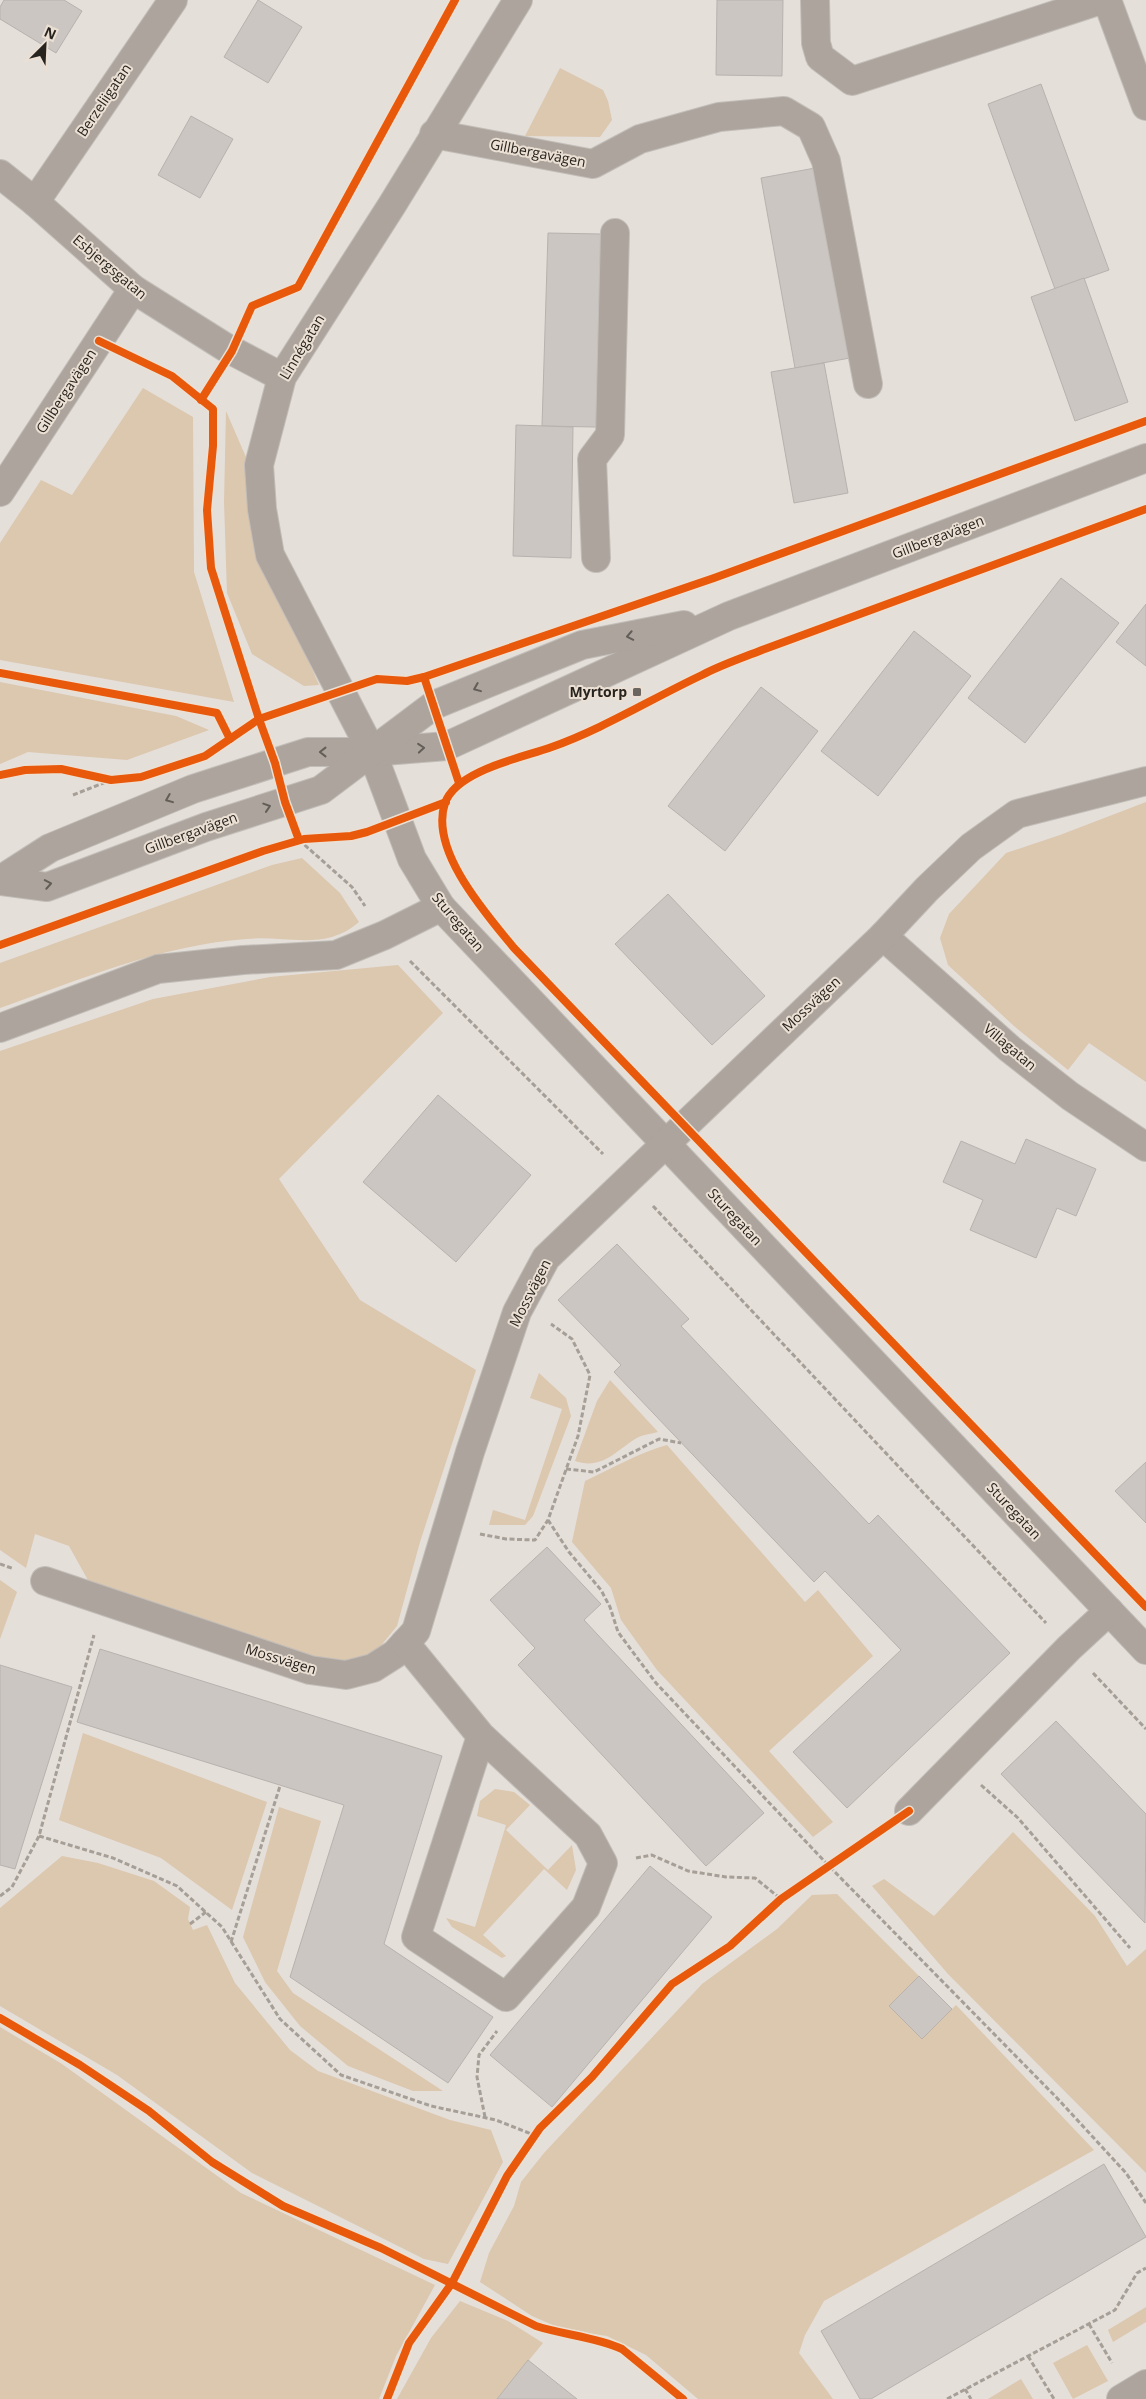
<svg xmlns="http://www.w3.org/2000/svg" width="1146" height="2399" font-family="'Open Sans',sans-serif">
  <rect width="100%" height="100%" fill="#e5dfd9"/>
  <!-- green -->
  <g fill="#dcc7af">
    <polygon points="560,68 603,90 608,101 612,120 600,137 525,136"/>
    <polygon points="143,388 193,417 194,572 234,702 0,660 0,543 41,480 72,495"/>
    <polygon points="226,411 252,471 269,570 319,685 304,686 252,654 227,593 224,502"/>
    <polygon points="0,682 176,716 209,730 127,760 28,752 0,764"/>
    <polygon points="1146,802 1146,1082 1089,1043 1068,1070 1014,1026 948,965 940,938 949,914 1006,853 1060,835"/>
    <path d="M302 858 340 893 359 922C325 952 286 935 246 939 161 945 79 980 0 1008V963L272 865Z"/>
    <polygon points="398,965 443,1013 279,1179 360,1300 476,1370 420,1542 397,1626 370,1659 333,1663 89,1582 69,1546 35,1534 26,1568 0,1550 0,1051 153,999 270,977"/>
    <polygon points="539,1373 566,1398 571,1416 533,1516 525,1525 489,1525 493,1510 525,1520 562,1409 530,1398"/>
    <path d="M610 1380 658 1432C650 1434 641 1435 635 1439 615 1452 601 1470 575 1461L597 1401Z"/>
    <path d="M667 1445 805 1602 818 1590 873 1656 769 1751 833 1822 813 1837 657 1670 621 1620 611 1588 572 1542 585 1481C613 1468 638 1453 667 1445Z"/>
    <polygon points="0,1580 17,1592 0,1639"/>
    <polygon points="83,1733 267,1802 232,1910 161,1858 59,1820"/>
    <polygon points="495,1789 514,1792 530,1805 506,1830 548,1870 572,1845 576,1870 567,1890 544,1869 483,1935 506,1956 502,1958 452,1927 446,1918 475,1927 506,1825 477,1816 480,1801"/>
    <polygon points="279,1807 321,1821 277,1971 293,1993 443,2091 413,2091 348,2066 300,2026 265,1982 243,1937"/>
    <polygon points="1013,1832 1095,1916 1127,1966 1146,1949 1146,2173 948,1974 872,1886 884,1879 934,1916"/>
    <polygon points="62,1856 98,1863 154,1881 190,1907 188,1919 193,1930 207,1925 235,1983 290,2050 318,2071 450,2120 491,2130 503,2162 448,2264 424,2259 252,2173 117,2075 0,2006 0,1908"/>
    <polygon points="837,1894 919,1976 889,2006 922,2039 956,2005 1094,2150 824,2301 805,2335 799,2353 833,2399 698,2399 646,2355 607,2336 562,2329 532,2316 480,2282 489,2253 514,2206 521,2182 544,2153 702,1984 777,1929 812,1895"/>
    <polygon points="0,2027 62,2064 241,2193 435,2285 396,2356 379,2399 0,2399"/>
    <polygon points="460,2301 508,2321 543,2343 497,2399 397,2399 431,2338"/>
    <polygon points="1146,2307 1146,2322 1113,2342 1108,2330"/>
    <polygon points="1087,2345 1108,2381 1073,2399 1053,2363"/>
    <polygon points="1021,2379 1033,2399 988,2399"/>
  </g>
  <!-- building -->
  <g fill="#cbc6c1" stroke="#b7b2ae">
    <polygon points="4,0 64,0 82,11 56,53 0,19 0,7"/>
    <polygon points="258,0 302,27 268,83 224,57"/>
    <polygon points="717,0 783,0 782,76 716,75"/>
    <polygon points="1041,84 1109,270 1055,289 988,104"/>
    <polygon points="191,116 233,139 200,198 158,175"/>
    <polygon points="815,168 850,358 795,368 761,178"/>
    <polygon points="548,233 601,234 596,427 542,426"/>
    <polygon points="1084,278 1128,402 1075,421 1031,297"/>
    <polygon points="824,363 848,493 794,503 771,372"/>
    <polygon points="516,425 573,427 571,558 513,556"/>
    <polygon points="1061,578 1119,623 1025,743 968,698"/>
    <polygon points="1146,604 1146,666 1116,642"/>
    <polygon points="914,631 971,676 878,796 821,751"/>
    <polygon points="761,687 818,731 725,851 668,806"/>
    <polygon points="668,894 765,996 712,1045 615,944"/>
    <polygon points="438,1095 531,1175 456,1262 363,1182"/>
    <polygon points="1026,1139 1096,1169 1076,1216 1057,1208 1036,1258 970,1230 983,1200 943,1182 961,1141 1015,1164"/>
    <polygon points="617,1244 689,1319 681,1326 869,1524 878,1515 1010,1653 847,1808 793,1752 901,1650 825,1571 814,1582 614,1372 621,1365 558,1300"/>
    <polygon points="1146,1462 1146,1523 1115,1491"/>
    <polygon points="547,1547 601,1604 584,1620 764,1813 706,1866 518,1665 535,1648 490,1600"/>
    <polygon points="100,1649 442,1756 384,1944 493,2017 448,2083 290,1977 344,1805 77,1722"/>
    <polygon points="0,1665 72,1687 15,1869 0,1865"/>
    <polygon points="1056,1721 1146,1814 1145,1923 1001,1774"/>
    <polygon points="650,1866 712,1917 552,2107 490,2055"/>
    <polygon points="919,1976 952,2009 922,2039 889,2006"/>
    <polygon points="1104,2164 1146,2237 871,2399 860,2399 821,2331"/>
    <polygon points="528,2360 577,2399 497,2399"/>
  </g>
  <g fill="none" stroke-linecap="round" stroke-linejoin="round">
    <!-- minor casing -->
    <g stroke="#c2bdb8" stroke-width="30">
      <g id="minor">
        <polyline points="518,0 392,205 282,377 259,465 262,509 270,555 372,752 412,859 441,907 1146,1650"/>
        <polyline points="815,0 816,43 820,57 852,81 1101,0"/>
        <polyline points="1107,0 1146,106"/>
        <polyline points="434,134 593,164 640,139 719,117 784,111 811,127 826,161 868,384"/>
        <polyline points="0,174 35,202 133,289 225,347 282,377"/>
        <polyline points="35,202 173,0"/>
        <polyline points="0,492 133,289"/>
        <polyline points="596,558 592,459 610,435 615,233"/>
        <polyline points="0,880 50,848 193,789 308,752 372,752 447,746 729,616 1146,458"/>
        <polyline points="0,881 47,887 206,827 321,790 434,705 582,645 684,625"/>
        <polyline points="883,936 1010,1049 1070,1096 1146,1147"/>
        <polyline points="0,1028 158,969 243,960 336,955 385,935 441,907"/>
        <polyline points="45,1581 310,1670 346,1675 373,1668 395,1654 416,1631 470,1452 517,1312 546,1258 883,936 927,889 971,847 1017,814 1146,781"/>
        <polyline points="405,1643 481,1736 588,1835 603,1863 586,1907 506,1997 416,1937 481,1736"/>
        <polyline points="909,1811 1069,1648 1109,1611"/>
        <polyline points="1121,2399 1146,2384"/>
      </g>
    </g>
    <!-- path -->
    <g stroke="#a59f98" stroke-width="3" stroke-dasharray="5 2.5" stroke-linecap="butt">
      <polyline points="73,795 111,780"/>
      <polyline points="299,840 352,887 365,906"/>
      <polyline points="410,961 603,1154"/>
      <polyline points="653,1206 1046,1623"/>
      <polyline points="566,1469 594,1472 659,1439 681,1443"/>
      <polyline points="548,1520 569,1552 601,1590 610,1607 618,1632 656,1683 828,1865 1057,2098 1126,2173 1146,2203"/>
      <polyline points="480,1534 506,1539 535,1540 548,1520 578,1436 590,1375 572,1339 551,1324"/>
      <polyline points="0,1564 14,1569"/>
      <polyline points="1093,1673 1146,1729"/>
      <polyline points="981,1785 1018,1818 1130,1948"/>
      <polyline points="39,1836 113,1858 177,1886 222,1927 280,2019 341,2075 431,2106 496,2120 534,2135"/>
      <polyline points="636,1858 652,1855 688,1871 726,1877 755,1878 781,1899"/>
      <polyline points="0,1896 12,1887 39,1836 94,1635"/>
      <polyline points="190,1924 206,1912"/>
      <polyline points="231,1942 280,1786"/>
      <polyline points="485,2117 477,2077 479,2055 497,2031"/>
      <polyline points="1089,2324 1112,2363"/>
      <polyline points="1028,2356 1054,2399"/>
      <polyline points="965,2389 971,2399"/>
      <polyline points="947,2399 1115,2310 1137,2273 1146,2268"/>
    </g>
    <!-- minor -->
    <use href="#minor" stroke="#aca49d" stroke-width="28"/>
    <!-- cycleway casing -->
    <g stroke="#ebe0d3" stroke-width="11">
      <g id="cycleway">
        <polyline points="99,341 172,376 213,409 213,446 207,510 211,568 259,719 275,763 285,802 299,840"/>
        <polyline points="201,400 232,351 252,306 298,287 455,0"/>
        <path d="M1146 509 762 650C742 658 721 665 702 675 651 699 603 729 549 748 520 758 456 771 445 803 429 850 486 914 514 948L1146 1607"/>
        <polyline points="0,673 217,713 230,739"/>
        <polyline points="424,677 459,783"/>
        <polyline points="0,775 25,770 61,769 111,780 141,777 205,756 259,719 377,679 407,681 424,677 714,578 1146,421"/>
        <polyline points="0,945 263,851 304,839 351,836 367,832 446,802"/>
        <path d="M0 2018 80 2065 149 2111 212 2162 283 2206 381 2248 536 2326C564 2335 596 2337 622 2349L683 2399"/>
        <polyline points="387,2399 409,2343 452,2283 507,2176 540,2128 592,2077 672,1984 730,1946 781,1899 909,1811"/>
      </g>
    </g>
    <!-- cycleway -->
    <use href="#cycleway" stroke="#e8590c" stroke-width="8"/>
  </g>
  <!-- one-way arrows -->
  <defs><path id="oneway-chevron" d="M-2-3.5L2.5 0L-2 3.5" fill="none" stroke-width="1.6" stroke-linecap="round" stroke-linejoin="round" transform="scale(1.25)"/></defs>
  <g stroke="#635d57">
    <use href="#oneway-chevron" transform="translate(630 636) rotate(169)"/>
    <use href="#oneway-chevron" transform="translate(477 688) rotate(158)"/>
    <use href="#oneway-chevron" transform="translate(421 748) rotate(-5)"/>
    <use href="#oneway-chevron" transform="translate(323 752) rotate(180)"/>
    <use href="#oneway-chevron" transform="translate(169 799) rotate(158)"/>
    <use href="#oneway-chevron" transform="translate(267 807) rotate(-18)"/>
    <use href="#oneway-chevron" transform="translate(48 884) rotate(-10)"/>
  </g>
  <!-- markers -->
  <rect fill="#6a655f" stroke="#ebe0d3" stroke-width="2" x="632" y="687" width="10" height="10" rx="2.5"/>
  <g text-anchor="middle" stroke-width="4" stroke-linejoin="round" paint-order="stroke">
    <!-- street labels -->
    <g font-size="14" fill="#27231e" stroke="#ebe0d3">
      <text transform="translate(104 100) rotate(-56)" y="5">Berzeliigatan</text>
      <text transform="translate(538 153) rotate(11)" y="5">Gillbergavägen</text>
      <text transform="translate(110 267) rotate(40)" y="5">Esbjergsgatan</text>
      <text transform="translate(302 347) rotate(-59)" y="5">Linnégatan</text>
      <text transform="translate(66 391) rotate(-57)" y="5">Gillbergavägen</text>
      <text transform="translate(938 537) rotate(-21)" y="5">Gillbergavägen</text>
      <text transform="translate(191 833) rotate(-20)" y="5">Gillbergavägen</text>
      <text transform="translate(458 922) rotate(50)" y="5">Sturegatan</text>
      <text transform="translate(811 1004) rotate(-43)" y="5">Mossvägen</text>
      <text transform="translate(1010 1047) rotate(40)" y="5">Villagatan</text>
      <text transform="translate(735 1217) rotate(47)" y="5">Sturegatan</text>
      <text transform="translate(530 1293) rotate(-63)" y="5">Mossvägen</text>
      <text transform="translate(1014 1511) rotate(47)" y="5">Sturegatan</text>
      <text transform="translate(281 1659) rotate(17)" y="5">Mossvägen</text>
    </g>
    <!-- poi labels -->
    <g font-size="14" font-weight="bold" fill="#27231e" stroke="#ebe0d3" text-anchor="end">
      <text x="627" y="697">Myrtorp</text>
    </g>
  </g>
  <!-- north arrow -->
  <g transform="translate(45 45) rotate(24)" stroke="#ebe0d3" stroke-width="4" paint-order="stroke">
  <path d="M0-4L9 19L0 12L-9 19Z" fill="#27231e"/>
  <text y="-8" font-size="14" font-weight="bold" text-anchor="middle" fill="#27231e">N</text>
  </g>
</svg>
